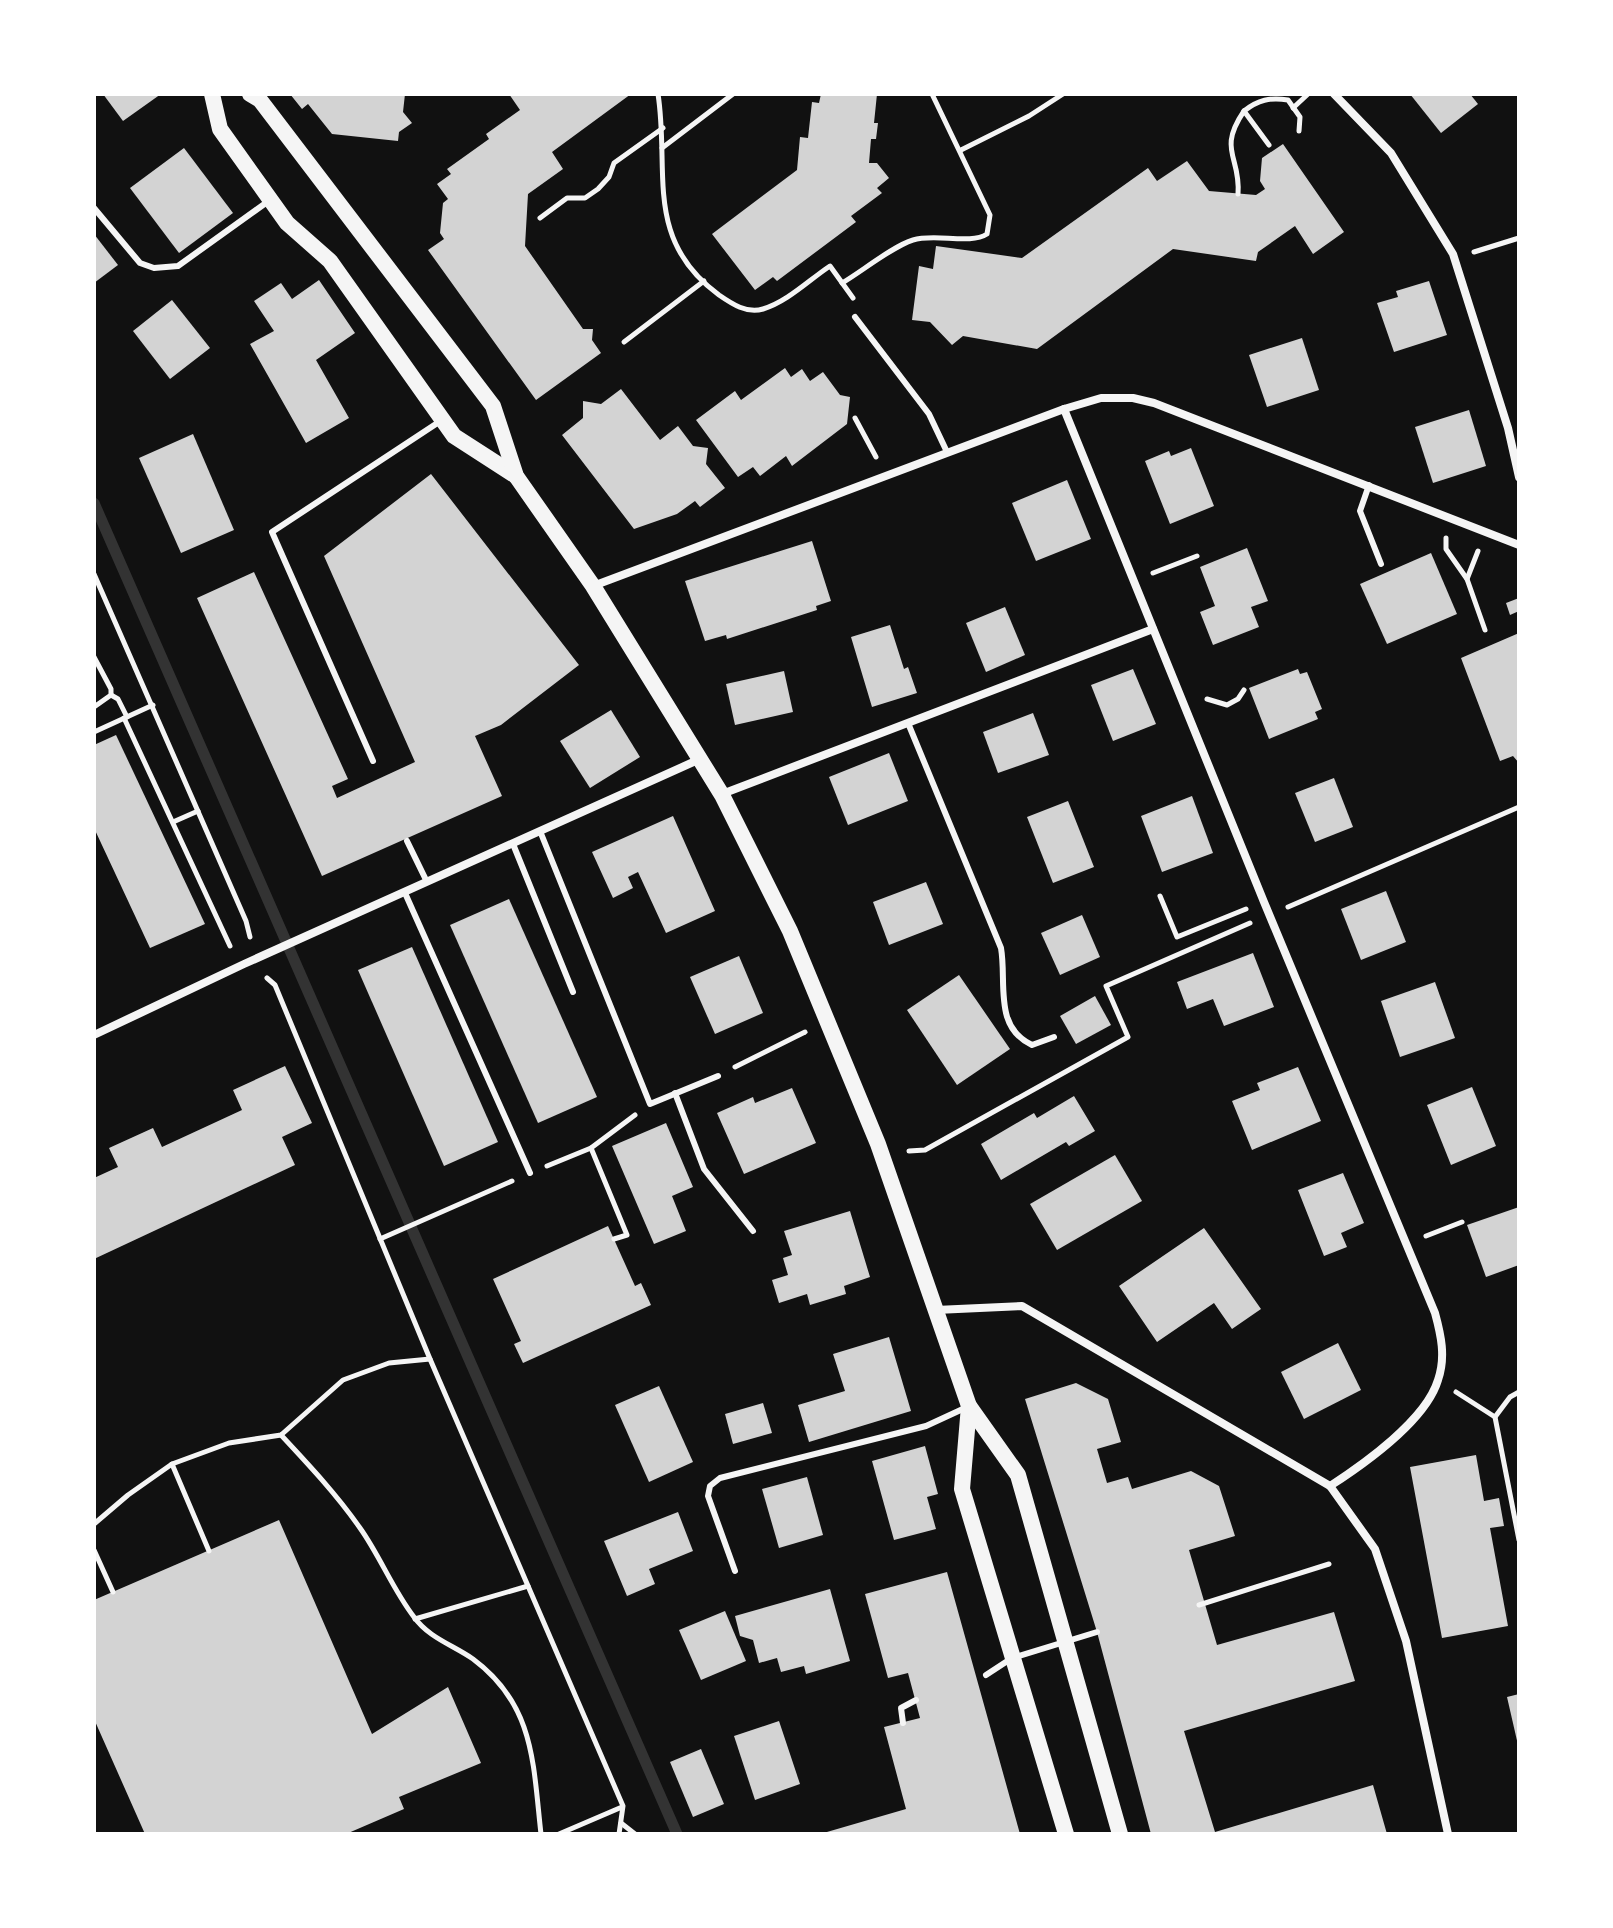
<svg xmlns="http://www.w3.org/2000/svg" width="1613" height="1928" font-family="'Titillium Web',sans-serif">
  <rect width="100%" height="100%" fill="#111"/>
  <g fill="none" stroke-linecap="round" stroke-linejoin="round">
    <!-- stream -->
    <polyline stroke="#333" stroke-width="11" points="94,503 677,1834"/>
  </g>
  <!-- building -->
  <g fill="#d3d3d3">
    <polygon points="103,94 161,94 123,121"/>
    <polygon points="290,94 405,94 403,112 412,123 399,132 398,141 332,134 308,104 302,109"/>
    <polygon points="509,94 631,94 552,152 563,169 528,194 525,246 583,329 593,329 592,340 601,353 536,400 428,250 444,239 440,233 443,203 448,199 437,184 451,174 447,169 489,139 486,134 520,110"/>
    <polygon points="821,94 877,94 874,123 878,123 876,139 871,139 869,163 877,163 889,178 877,188 882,193 851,216 856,222 777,281 773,277 755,290 712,234 797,170 800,137 808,138 812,102 819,103"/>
    <polygon points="1410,94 1470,94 1478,104 1441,133"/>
    <polygon points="1283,144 1344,232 1313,254 1295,226 1258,252 1256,261 1173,249 1037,349 963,336 952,345 930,322 912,320 919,266 933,269 936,246 1022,258 1148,168 1157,181 1187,161 1209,191 1256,195 1265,189 1260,181 1262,158"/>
    <polygon points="184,148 233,213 179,253 130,188"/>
    <polygon points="94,234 118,265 94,283"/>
    <polygon points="319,280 355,333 316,360 349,418 306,443 250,344 274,331 254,301 281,283 292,299"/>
    <polygon points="1429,281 1447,335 1394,352 1377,303 1398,297 1396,291"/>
    <polygon points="172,300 210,348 170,379 133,331"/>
    <polygon points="1302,338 1319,390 1267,407 1249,355"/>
    <polygon points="785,368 791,377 802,369 810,381 823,372 840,395 850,397 847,424 792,466 786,456 760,476 753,467 738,477 696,420 735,391 741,400"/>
    <polygon points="621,389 660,440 678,426 693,446 708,448 706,464 725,488 700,507 695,501 677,514 634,529 562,435 583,418 583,401 601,404"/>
    <polygon points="1469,410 1486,466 1433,483 1415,427"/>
    <polygon points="193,434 234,530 181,553 139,458"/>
    <polygon points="1191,448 1214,506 1170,524 1145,461 1169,451 1171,456"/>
    <polygon points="431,474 579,665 501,725 475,736 502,796 322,876 197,598 254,572 348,779 332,786 337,798 415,762 324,556"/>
    <polygon points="1067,480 1091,539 1036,561 1012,503"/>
    <polygon points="812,541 831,601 816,606 817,610 727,639 726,635 705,641 685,581"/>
    <polygon points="1247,548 1268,601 1251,607 1259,627 1213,645 1200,612 1215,606 1200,567"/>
    <polygon points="1431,553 1457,614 1387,644 1360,584"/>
    <polygon points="1519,598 1519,611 1510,615 1506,603"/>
    <polygon points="1005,607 1025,655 986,672 966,623"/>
    <polygon points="890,625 904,669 908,667 917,693 872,707 851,637"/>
    <polygon points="1519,633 1519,763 1513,756 1500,761 1461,658"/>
    <polygon points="1133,669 1156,724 1113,741 1091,685"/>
    <polygon points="1298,669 1300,674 1307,672 1322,709 1315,712 1318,719 1269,739 1249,688"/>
    <polygon points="784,671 793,712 735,725 726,684"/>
    <polygon points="611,710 640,757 590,788 560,741"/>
    <polygon points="1033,713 1049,755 998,773 983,732"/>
    <polygon points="116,735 205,924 150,948 94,828 94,745"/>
    <polygon points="889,753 908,801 848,825 829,777"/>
    <polygon points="1334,778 1353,827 1315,842 1295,793"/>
    <polygon points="1192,796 1213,853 1162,872 1141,816"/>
    <polygon points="1068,801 1094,867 1053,883 1027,817"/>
    <polygon points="673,816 715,911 666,933 638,872 628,877 633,888 613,898 592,852"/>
    <polygon points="926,882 943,924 889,945 873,902"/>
    <polygon points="1386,891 1406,942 1361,960 1341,909"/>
    <polygon points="509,899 597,1097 538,1123 450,925"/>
    <polygon points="1082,915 1100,957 1060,975 1041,933"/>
    <polygon points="412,947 498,1142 444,1166 358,970"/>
    <polygon points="1253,953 1274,1007 1224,1026 1213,999 1187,1009 1177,982"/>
    <polygon points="739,956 763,1013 715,1034 690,977"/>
    <polygon points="959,975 1010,1049 957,1085 907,1010"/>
    <polygon points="1435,982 1455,1038 1400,1057 1381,1001"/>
    <polygon points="1095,996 1111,1025 1076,1044 1060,1016"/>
    <polygon points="285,1066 312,1123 282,1137 295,1165 94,1259 94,1178 118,1167 109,1148 153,1128 162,1147 242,1110 233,1090"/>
    <polygon points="1298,1067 1321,1121 1252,1150 1232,1101 1260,1090 1257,1083"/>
    <polygon points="1472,1087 1496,1146 1451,1165 1427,1105"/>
    <polygon points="792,1088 816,1143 744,1174 717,1113 753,1097 755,1103"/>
    <polygon points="1074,1096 1095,1131 1069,1146 1066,1142 1001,1180 981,1144 1034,1113 1037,1118"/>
    <polygon points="666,1123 693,1187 672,1196 686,1231 654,1244 612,1146"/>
    <polygon points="1115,1155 1142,1201 1057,1250 1030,1204"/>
    <polygon points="1343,1173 1364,1223 1341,1233 1347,1247 1324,1256 1298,1190"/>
    <polygon points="1519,1207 1519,1265 1486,1277 1467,1225"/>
    <polygon points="850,1211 870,1277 844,1286 846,1294 810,1305 807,1294 779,1303 772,1280 788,1275 783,1258 792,1255 784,1231"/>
    <polygon points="608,1226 635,1286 641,1283 651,1305 523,1363 514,1344 521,1341 493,1279"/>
    <polygon points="1204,1228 1261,1309 1232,1329 1214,1303 1157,1342 1119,1286"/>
    <polygon points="889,1337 911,1411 809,1442 798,1405 845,1391 833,1354"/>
    <polygon points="1338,1343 1361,1390 1304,1419 1281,1372"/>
    <polygon points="1076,1383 1108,1399 1121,1442 1097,1449 1107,1483 1128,1477 1132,1489 1191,1471 1219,1486 1235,1536 1189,1550 1217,1645 1334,1612 1355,1681 1184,1731 1215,1832 1373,1785 1387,1834 1151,1834 1097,1632 1025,1399"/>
    <polygon points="659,1386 693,1462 649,1482 615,1405"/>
    <polygon points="763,1403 772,1433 733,1444 725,1414"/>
    <polygon points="925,1446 938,1494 927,1497 936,1529 894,1540 872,1461"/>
    <polygon points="1476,1455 1484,1501 1499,1498 1504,1526 1490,1528 1508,1626 1442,1638 1410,1467"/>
    <polygon points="807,1477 823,1535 779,1548 762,1489"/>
    <polygon points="678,1512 693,1551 649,1569 655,1584 627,1596 604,1541"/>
    <polygon points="279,1520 372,1734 448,1687 481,1763 399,1797 404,1809 346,1834 145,1834 94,1719 94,1600"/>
    <polygon points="947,1572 1020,1834 820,1834 906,1809 884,1727 920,1718 908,1673 888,1678 865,1594"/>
    <polygon points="830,1589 850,1661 806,1674 804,1666 781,1672 777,1658 759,1663 753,1640 740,1636 735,1616"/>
    <polygon points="725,1611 746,1661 701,1680 679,1630"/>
    <polygon points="1519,1694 1519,1745 1518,1745 1507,1697"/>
    <polygon points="779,1721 800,1784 755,1800 734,1736"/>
    <polygon points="701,1749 724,1804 693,1817 670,1762"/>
  </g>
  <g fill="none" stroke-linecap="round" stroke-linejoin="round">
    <!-- path -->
    <g stroke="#f5f5f5" stroke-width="5">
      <path d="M658 94C670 171 643 239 719 295 732 304 747 314 763 309 787 302 809 280 830 266L853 298"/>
      <polyline points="1293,108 1308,94"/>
      <path d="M1269 145 1244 111C1258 100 1270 97 1288 100L1300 117 1299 131"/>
      <polyline points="662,148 733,94"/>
      <polyline points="961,150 1029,116 1063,94"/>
      <path d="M1238 194C1241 156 1217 151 1244 111"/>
      <polyline points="540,218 567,198 585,198 598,189 609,177 614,163 663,128"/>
      <polyline points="1474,252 1519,238"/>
      <path d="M842 283C861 272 893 246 913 240 935 233 970 245 987 234L990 215 932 94"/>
      <polyline points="624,342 704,281"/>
      <polyline points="855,418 876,457"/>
      <polyline points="1446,538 1446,549 1467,579"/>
      <polyline points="1478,551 1467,579 1485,630"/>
      <polyline points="1153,573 1197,556"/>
      <polyline points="94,574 246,921 250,937"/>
      <polyline points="94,657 111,689 111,695 94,707"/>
      <polyline points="111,695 118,699 127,717"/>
      <polyline points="1207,699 1227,705 1238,699 1244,690"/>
      <polyline points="124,718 230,946"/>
      <polyline points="94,732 153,705"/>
      <polyline points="173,822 198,811"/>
      <polyline points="1160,896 1177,937 1246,909"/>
      <polyline points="1288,907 1519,807"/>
      <polyline points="267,978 275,985 430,1359 623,1806 619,1834"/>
      <polyline points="735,1067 805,1032"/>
      <polyline points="909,1151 925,1150 1128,1037 1106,986 1250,923"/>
      <polyline points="547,1166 591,1148"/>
      <polyline points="1426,1236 1462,1222"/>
      <polyline points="380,1239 512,1181"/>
      <polyline points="614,1239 627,1235 591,1148 635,1115"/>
      <polyline points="1456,1392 1495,1417 1519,1540"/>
      <polyline points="1495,1417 1510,1397 1519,1392"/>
      <path d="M281 1435C309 1465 337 1495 360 1528 380 1556 393 1590 414 1617 429 1638 453 1645 473 1659 535 1705 533 1764 541 1834"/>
      <polyline points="172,1464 209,1551"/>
      <polyline points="94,1524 128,1495 172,1464 229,1443 281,1435 343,1380 389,1363 430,1359"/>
      <polyline points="94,1550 113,1592"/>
      <polyline points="1199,1605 1329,1564"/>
      <polyline points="415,1619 528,1586"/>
      <polyline points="621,1823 635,1834"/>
      <polyline points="559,1834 622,1807"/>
    </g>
    <!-- service -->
    <g stroke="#f5f5f5" stroke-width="6">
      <polyline points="94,208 140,263 154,268 178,266 270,200"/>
      <polyline points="855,317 929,414 947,452"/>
      <polyline points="1369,485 1360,511 1381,564"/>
      <path d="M908 723 1001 948C1007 982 993 1027 1032 1045L1054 1037"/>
      <polyline points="373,761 272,532 442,420"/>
      <polyline points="540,831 650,1104 718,1076"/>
      <polyline points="407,841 427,882"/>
      <polyline points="513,844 573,992"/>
      <polyline points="405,893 530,1173"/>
      <polyline points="675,1093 704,1169 753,1231"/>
      <polyline points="735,1571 708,1496 710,1486 720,1478 926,1426 965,1408"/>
      <polyline points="986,1675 1012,1658 1097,1632"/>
      <polyline points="903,1723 901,1708 916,1700"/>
    </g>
    <!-- minor -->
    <g stroke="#f5f5f5" stroke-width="8">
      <polyline points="1334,94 1391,153 1453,254 1508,428 1519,477"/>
      <path d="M1064 409 1264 902 1435 1313C1441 1335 1446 1357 1438 1380 1426 1420 1364 1464 1330 1486"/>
      <polyline points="593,586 1064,409 1101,398 1133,398 1154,403 1519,545"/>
      <polyline points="722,794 1153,629"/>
      <polyline points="94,1035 244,964 700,759"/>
      <polyline points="936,1310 1022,1306 1330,1486 1375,1549 1406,1641 1448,1834"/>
    </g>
    <!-- secondary -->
    <g stroke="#f5f5f5" stroke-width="16">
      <polyline points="212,94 220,129 287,223 330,261 454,436 516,476"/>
      <polyline points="250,94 260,100 493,406 516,476 593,586 722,795 790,931 878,1144 969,1406 1018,1475 1120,1834"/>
      <polyline points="969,1406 962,1489 1066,1834"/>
    </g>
  </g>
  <!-- border -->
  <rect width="1613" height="1928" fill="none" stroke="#ffffff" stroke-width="192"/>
</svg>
